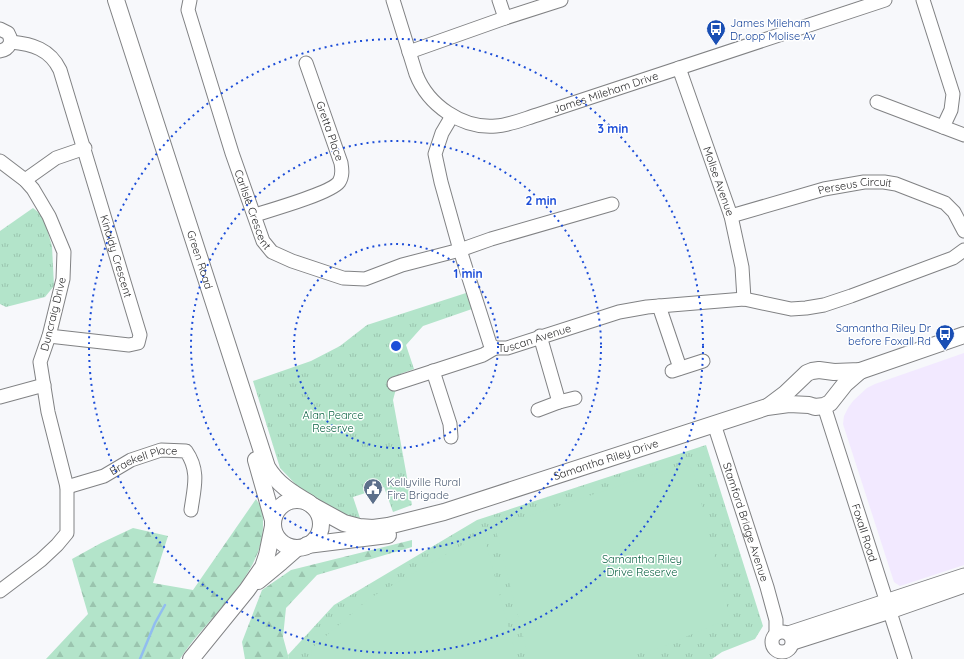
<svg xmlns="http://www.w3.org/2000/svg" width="964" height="659" font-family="Quicksand,sans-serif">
  <defs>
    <pattern id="forest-firs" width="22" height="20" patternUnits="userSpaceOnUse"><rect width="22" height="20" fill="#b3e4ca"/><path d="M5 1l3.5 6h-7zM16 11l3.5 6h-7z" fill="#9ac4ae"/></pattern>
    <pattern id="park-tufts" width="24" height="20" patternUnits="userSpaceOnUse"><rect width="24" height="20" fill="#b3e4ca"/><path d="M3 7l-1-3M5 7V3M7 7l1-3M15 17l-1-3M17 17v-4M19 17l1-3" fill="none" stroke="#9ac4ae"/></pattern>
  </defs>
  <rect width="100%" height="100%" fill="#f7f8fb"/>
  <!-- education -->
  <polygon fill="#f2e9ff" points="964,353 964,565 900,586 894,582 843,424 844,416 848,408 853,401 867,388 875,384"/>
  <!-- forest -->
  <g fill="url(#forest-firs)">
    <path d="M256 499C258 502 261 506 262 509 263 513 263 520 263 524 264 576 206 618 180 659H46L88 614 72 559 101 543 133 528 168 536 153 583 193 590Z"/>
    <polygon points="412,540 412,547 317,575 286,608 283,637 289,659 245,659 242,642 262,590 291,570"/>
  </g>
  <!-- park -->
  <g fill="url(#park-tufts)">
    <polygon points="33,208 43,216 52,246 54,286 45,297 6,307 0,304 0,231"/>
    <polygon points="466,293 472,309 423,326 406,345 414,369 400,374 393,400 412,505 393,512 384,487 353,497 360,518 331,512 317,498 304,493 280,468 253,381 311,361 340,346 367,325"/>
    <polygon points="706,445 763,626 755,639 722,652 712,659 289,659 288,655 334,605 477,520"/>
  </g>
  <!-- pitch -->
  <g fill="#b3e4ca">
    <polygon points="685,464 693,470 730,618 657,649 617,659 529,659 495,527"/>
    <polygon points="483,533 517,659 311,659 312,648 370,598"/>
  </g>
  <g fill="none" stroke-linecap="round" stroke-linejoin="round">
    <!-- stream -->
    <polyline stroke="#91bdf0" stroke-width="2.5" points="140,659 155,623 165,605"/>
    <!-- minor casing -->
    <g stroke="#818284" stroke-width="15">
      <g id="minor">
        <path id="s1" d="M190 0 188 10 232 153 263 241 272 252 292 261 343 278 365 279 402 265 460 250 491 239 612 204"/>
        <path id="s2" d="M393 0 416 74C428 105 462 129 496 126 510 125 524 119 537 115L885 0"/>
        <polyline points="499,0 505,18"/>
        <polyline points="923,0 953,94 951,110 943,127"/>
        <path d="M0 29 8 33C13 41 10 49 0 51"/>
        <path id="s3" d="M11 42C32 44 50 49 60 70L140 335 138 343 129 345 49 336"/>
        <polyline points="409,52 505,18 561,0"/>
        <path id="s4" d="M679 68 731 216 742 267 744 299"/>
        <polyline points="877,102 964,135"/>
        <path id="s5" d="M452 116 442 133 435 154 441 182 460 250 490 344 495 348H507L619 312 647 307 744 299 791 309 806 308 824 305 851 296 953 258 964 250"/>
        <polyline points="0,161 25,180 33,189 49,216 64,252 63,279 49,336 40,362 48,412 67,487 67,533 57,545 41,560 0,591"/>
        <polyline points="25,180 56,158 85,148"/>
        <path d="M255 215C271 210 331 193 339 182 343 176 342 169 341 163L306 63"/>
        <path id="s6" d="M731 216 824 189 864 182H884L896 184 945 203 954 212 964 231"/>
        <polyline points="659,306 680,368"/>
        <polyline points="540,336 559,402"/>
        <polyline points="433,371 450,424 451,437"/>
        <polyline points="672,371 703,361"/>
        <polyline points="394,384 483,355 495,348"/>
        <polyline points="0,397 44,385"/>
        <path id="s7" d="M824 406 905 659"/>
        <polyline points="538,410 559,402 575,398"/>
        <path id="s8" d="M714 424 767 587 776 620V634"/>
        <path id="s9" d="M67 487 104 476 131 460 161 450 186 451C200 471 194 488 191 510"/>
        <circle cx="782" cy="642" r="10"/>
        <polyline points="788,633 964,575"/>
        <polyline points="793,643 890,612 964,586"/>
      </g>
    </g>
    <!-- major casing -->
    <g stroke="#818284" stroke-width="18">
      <g id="major">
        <path id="s10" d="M116 0 267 467C277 484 292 493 309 503"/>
        <polyline points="769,406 785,394 807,373 812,371 819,370 834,372 860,371 964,335"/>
        <polyline points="256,460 273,520"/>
        <circle cx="297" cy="524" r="24"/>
        <path id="s11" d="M313 506 344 523 359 527 373 528 388 526 444 512 767 407 789 404 809 405 815 407 824 406 830 403 845 384 860 371"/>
        <polyline points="307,545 388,535"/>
        <polyline points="258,581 281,562 297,548"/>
        <polyline points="191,659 247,590 263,567 267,555 273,526"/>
      </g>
    </g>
    <!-- minor -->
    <use href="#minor" stroke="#fff" stroke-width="13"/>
    <!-- major -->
    <use href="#major" stroke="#fff" stroke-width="16"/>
  </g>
  <!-- distance rings -->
  <g fill="none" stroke="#1d4ed8" stroke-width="2" stroke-dasharray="2 4">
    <circle cx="396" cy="346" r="102"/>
    <circle cx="396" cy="346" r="205"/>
    <circle cx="396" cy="346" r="307"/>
  </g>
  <!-- icons -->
  <defs>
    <g id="bus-pin" transform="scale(1)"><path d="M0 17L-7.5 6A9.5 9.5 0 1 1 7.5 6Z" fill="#1a4fb4" stroke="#fff"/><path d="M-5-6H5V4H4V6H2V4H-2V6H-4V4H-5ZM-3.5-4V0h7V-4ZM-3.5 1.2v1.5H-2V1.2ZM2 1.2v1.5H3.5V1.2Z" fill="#fff"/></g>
    <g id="civic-pin" transform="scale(1)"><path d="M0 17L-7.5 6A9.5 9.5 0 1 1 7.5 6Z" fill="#5c6f8a" stroke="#fff"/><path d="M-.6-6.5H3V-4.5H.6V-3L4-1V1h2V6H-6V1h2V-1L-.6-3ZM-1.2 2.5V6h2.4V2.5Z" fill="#fff"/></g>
  </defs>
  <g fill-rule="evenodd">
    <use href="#bus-pin" x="716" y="29"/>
    <use href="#bus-pin" x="945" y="334"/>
    <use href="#civic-pin" x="373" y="488"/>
  </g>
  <g text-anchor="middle" stroke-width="3" stroke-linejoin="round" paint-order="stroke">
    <!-- transit labels -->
    <g font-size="11" fill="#164399" stroke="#fff" text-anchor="start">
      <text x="730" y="27">James Mileham<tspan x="730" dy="13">Dr opp Molise Av</tspan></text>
      <text x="931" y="332" text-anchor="end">Samantha Riley Dr<tspan x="931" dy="13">before Foxall Rd</tspan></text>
    </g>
    <!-- street labels -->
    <g font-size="11" fill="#2c2c2d" stroke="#fff">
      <text dy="4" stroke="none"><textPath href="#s2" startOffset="294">James Mileham Drive</textPath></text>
      <text transform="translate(330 131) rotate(71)" y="4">Gretta Place</text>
      <text dy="4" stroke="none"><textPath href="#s4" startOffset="120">Molise Avenue</textPath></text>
      <text dy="4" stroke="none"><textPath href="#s6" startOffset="128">Perseus Circuit</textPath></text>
      <text dy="4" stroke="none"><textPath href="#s1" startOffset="220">Carlisle Crescent</textPath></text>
      <text dy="4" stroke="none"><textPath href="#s3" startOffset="254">Kinaldy Crescent</textPath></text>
      <text dy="4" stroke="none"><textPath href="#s10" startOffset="273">Green Road</textPath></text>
      <text transform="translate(53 314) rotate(-76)" y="4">Duncraig Drive</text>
      <text dy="4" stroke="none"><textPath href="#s5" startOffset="287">Tuscan Avenue</textPath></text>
      <text dy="4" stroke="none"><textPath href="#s11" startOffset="308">Samantha Riley Drive</textPath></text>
      <text dy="4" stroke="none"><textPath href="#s9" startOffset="82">Braekell Place</textPath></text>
      <text dy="4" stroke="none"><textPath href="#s8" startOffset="103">Stamford Bridge Avenue</textPath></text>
      <text dy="4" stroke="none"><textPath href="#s7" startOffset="133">Foxall Road</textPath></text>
    </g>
    <!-- park labels -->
    <g font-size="11" fill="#0b6343" stroke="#fff">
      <text x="333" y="419">Alan Pearce<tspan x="333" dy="13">Reserve</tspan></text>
      <text x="642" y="563">Samantha Riley<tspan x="642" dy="13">Drive Reserve</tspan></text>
    </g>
    <!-- service labels -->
    <g font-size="11" fill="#4e5e75" stroke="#fff" text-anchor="start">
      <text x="387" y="486">Kellyville Rural<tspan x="387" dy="13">Fire Brigade</tspan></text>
    </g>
  </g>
  <circle cx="396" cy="346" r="6" fill="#1d4ed8" stroke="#fff" stroke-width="2"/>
  <g font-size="12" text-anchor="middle" font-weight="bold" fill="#1d4ed8" stroke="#fff" stroke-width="3" stroke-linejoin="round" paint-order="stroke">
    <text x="613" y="133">3 min</text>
    <text x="541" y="205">2 min</text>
    <text x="468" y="278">1 min</text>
  </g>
</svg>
